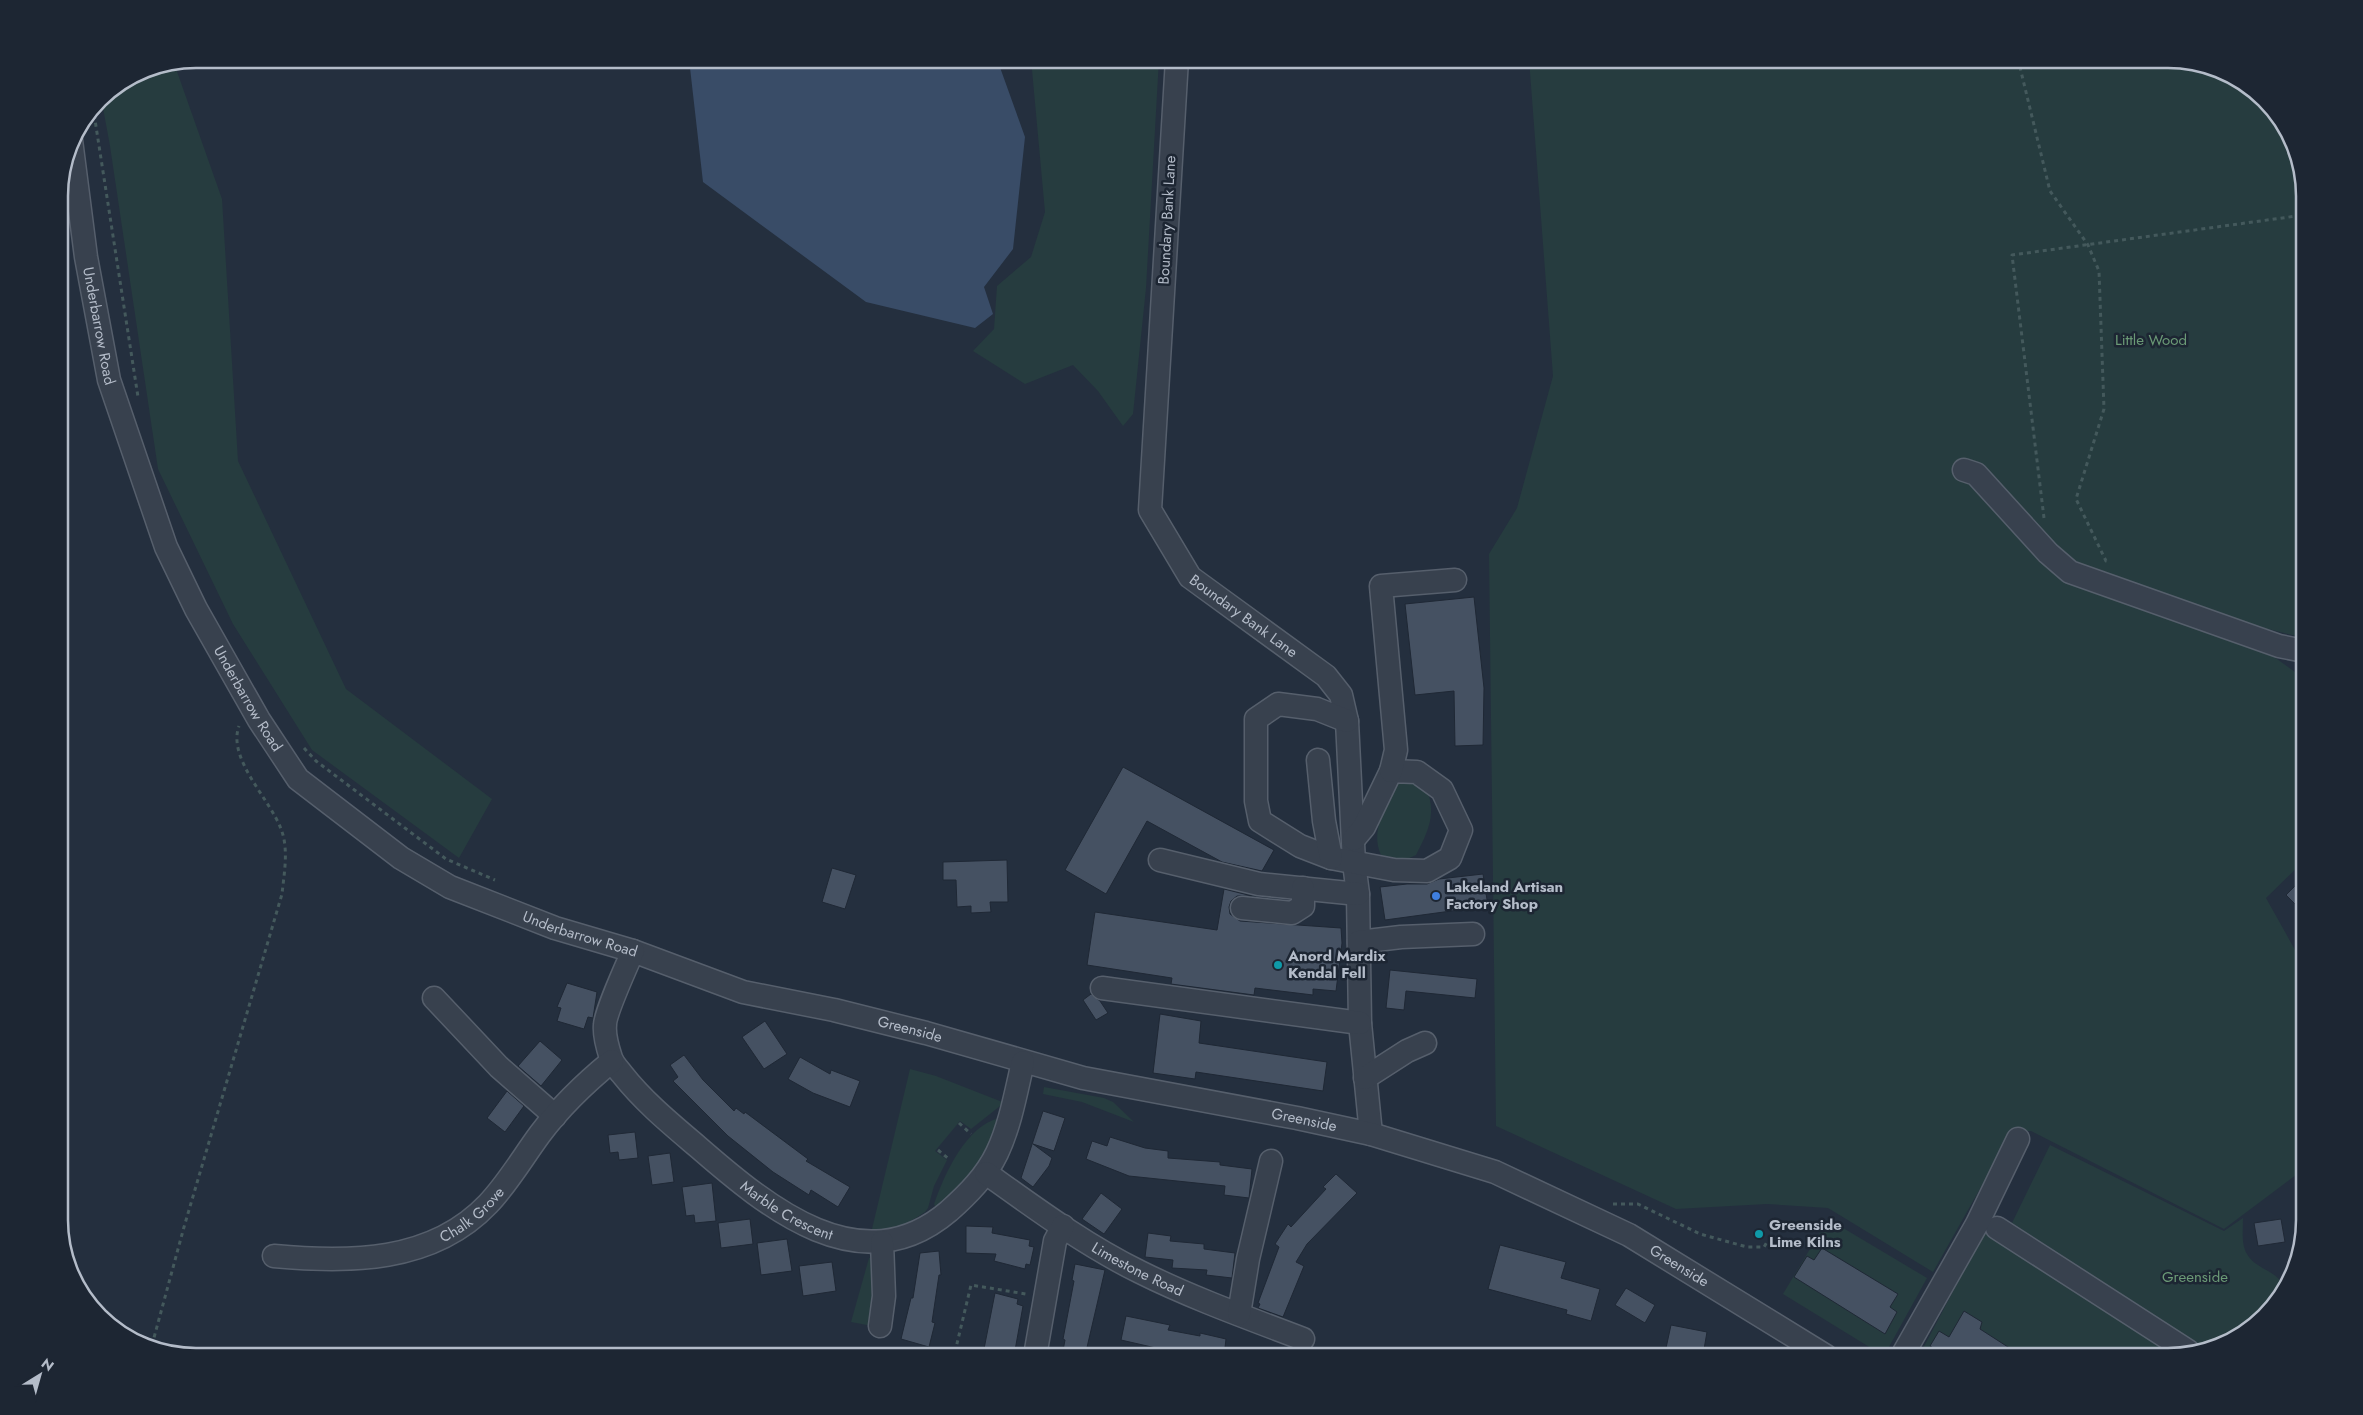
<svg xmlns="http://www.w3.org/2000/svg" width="2363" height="1415" font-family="Jost,sans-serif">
  <rect width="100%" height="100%" fill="#242f3e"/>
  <!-- green -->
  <g fill="#263c3f">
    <polygon points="1031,59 1159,59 1146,288 1133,414 1123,426 1098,391 1073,365 1025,384 973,351 994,329 997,286 1031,257 1045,212"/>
    <polygon points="1529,59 2167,59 2236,77 2286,127 2304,187 2304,638 2268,629 2259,646 2295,672 2304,685 2304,861 2266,898 2304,966 2304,1169 2224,1229 2031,1131 2012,1132 1933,1272 1828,1208 1767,1204 1676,1209 1496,1126 1489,554 1517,508 1553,376"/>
    <polygon points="174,63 222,199 238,461 346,689 492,799 459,858 312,750 233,624 158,469 110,146 101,97 143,69"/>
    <path d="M64 165C68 190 74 221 64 245L59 240V187Z"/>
    <path d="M1399 780 1425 786C1438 812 1428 832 1416 855L1403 861 1381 855C1370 831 1386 807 1395 784Z"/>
    <path d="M910 1069 936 1076 1005 1103 1004 1106H1000L971 1129 960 1121 935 1151 947 1160 934 1186 928 1208 925 1212C910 1222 891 1233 872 1229Z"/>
    <polygon points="1044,1087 1104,1098 1113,1102 1134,1122 1082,1102 1043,1094"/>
    <path d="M1000 1118 990 1145 971 1177 937 1210 934 1204C944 1175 966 1125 1000 1118Z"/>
    <path d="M2050 1145 2224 1231 2243 1218C2243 1230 2241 1244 2247 1254 2255 1269 2275 1269 2286 1288L2236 1338 2203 1347 2012 1223Z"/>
    <polygon points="1828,1219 1927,1278 1884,1356 1783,1294"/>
    <polygon points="1987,1227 2181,1353 2168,1356 1919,1356"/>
    <polygon points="869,1258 875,1258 872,1326 851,1322"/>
    <polygon points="1629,1350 1639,1356 1587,1356"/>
  </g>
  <!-- water -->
  <polygon fill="#394c67" points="689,59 997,59 1025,137 1013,249 984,287 993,314 975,328 866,302 703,182"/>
  <!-- building -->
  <g fill="#455162" stroke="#1f2835">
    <polygon points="1474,597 1484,688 1483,745 1455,746 1454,691 1415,695 1405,604"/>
    <polygon points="1123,767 1274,850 1262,871 1222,862 1147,821 1106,894 1065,870"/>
    <polygon points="1007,860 1008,902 990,902 991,912 971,913 971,906 957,907 956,880 943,880 943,862"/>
    <polygon points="832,868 856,875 845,909 822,902"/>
    <polygon points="1483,874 1488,906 1385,920 1380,887 1407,884 1427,884 1439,879"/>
    <polygon points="2296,885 2304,893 2304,913 2286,895"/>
    <polygon points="1224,889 1252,896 1237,896 1231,901 1229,907 1230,914 1240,921 1341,928 1342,943 1336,991 1313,989 1313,995 1255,988 1254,995 1171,984 1172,978 1087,965 1095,912 1217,930"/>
    <polygon points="1390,970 1477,979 1475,998 1406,991 1404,1010 1386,1008"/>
    <polygon points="567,983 597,992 593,1018 588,1017 584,1029 557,1021 561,1008 557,1007"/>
    <polygon points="1091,994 1100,1001 1108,1013 1096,1020 1083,1000"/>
    <polygon points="1160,1014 1201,1021 1199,1043 1327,1062 1323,1091 1196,1072 1195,1079 1153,1073"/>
    <polygon points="765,1021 787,1054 764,1069 742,1037"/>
    <polygon points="540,1041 562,1060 541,1086 518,1066"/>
    <polygon points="684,1055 703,1080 734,1111 736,1108 744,1114 745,1112 808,1159 806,1161 850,1187 838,1207 811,1190 809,1195 773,1172 728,1136 673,1081 678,1077 670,1065"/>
    <polygon points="800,1057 830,1074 831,1070 860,1081 850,1107 813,1093 788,1079"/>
    <polygon points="507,1091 524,1106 505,1132 487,1118"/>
    <polygon points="1043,1111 1065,1118 1054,1151 1033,1144 1052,1158 1049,1166 1033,1187 1021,1178"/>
    <polygon points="635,1132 638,1158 619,1160 618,1152 610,1153 608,1135"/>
    <polygon points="1110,1137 1145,1148 1168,1151 1168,1158 1220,1162 1220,1165 1252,1169 1249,1198 1224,1195 1225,1186 1129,1176 1086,1159 1092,1141 1107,1146"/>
    <polygon points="670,1153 674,1182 652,1185 648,1156"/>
    <polygon points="1336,1174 1357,1193 1307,1244 1296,1262 1304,1266 1283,1317 1258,1308 1260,1304 1258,1303 1279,1247 1275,1244 1288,1224 1291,1227 1326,1189 1323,1187"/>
    <polygon points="712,1183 716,1221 695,1223 694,1215 686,1216 682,1187"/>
    <polygon points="1101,1193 1122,1209 1104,1234 1082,1219"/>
    <polygon points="750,1219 753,1244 721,1248 718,1223"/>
    <polygon points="2281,1219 2285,1242 2258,1246 2254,1223"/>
    <polygon points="966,1226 993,1227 992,1233 1030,1240 1029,1246 1034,1247 1030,1265 1026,1264 1025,1269 994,1261 996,1254 966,1253"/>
    <polygon points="1148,1233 1171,1236 1170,1241 1204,1244 1204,1249 1235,1253 1232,1278 1206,1275 1207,1270 1172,1268 1173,1260 1145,1257"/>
    <polygon points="787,1239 792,1271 761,1275 757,1243"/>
    <polygon points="1500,1245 1566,1262 1561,1278 1600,1289 1591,1321 1566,1314 1567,1310 1488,1289"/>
    <polygon points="1822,1248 1898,1294 1890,1307 1897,1312 1885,1334 1794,1277 1807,1256 1814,1260"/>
    <polygon points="939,1251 941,1275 939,1275 932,1322 935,1323 929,1347 901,1339 911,1298 913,1298 920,1253"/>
    <polygon points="832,1262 836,1291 803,1296 799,1266"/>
    <polygon points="1075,1264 1105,1270 1085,1356 1062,1356 1065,1340 1063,1339 1074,1281 1072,1280"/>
    <polygon points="1626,1288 1655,1305 1645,1323 1615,1305"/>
    <polygon points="995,1293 1018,1299 1017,1304 1023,1306 1014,1356 983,1354"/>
    <polygon points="1964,1311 1982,1322 1980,1329 2022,1356 1929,1356 1933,1348 1930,1346 1939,1331 1949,1337"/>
    <polygon points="1126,1316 1170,1325 1168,1330 1200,1336 1200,1333 1226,1339 1224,1356 1191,1356 1121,1340"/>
    <polygon points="1671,1325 1707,1332 1703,1355 1666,1348"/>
  </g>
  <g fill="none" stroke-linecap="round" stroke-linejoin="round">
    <!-- minor casing -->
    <g stroke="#565f6c" stroke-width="25">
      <g id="minor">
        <path id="s1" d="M1177 59 1150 510 1190 577 1326 676 1341 695 1347 721 1354 863 1358 894 1360 1023 1371 1134"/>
        <path id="s2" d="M71 140 86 257 109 380 166 547 196 609 259 720 298 779 401 858 450 887 555 928 633 951 743 992 834 1010 926 1033 1083 1078 1297 1118 1371 1134 1495 1172 1629 1235 1826 1356"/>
        <polyline points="1964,470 1976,474 2048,553 2070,572 2279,646 2304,651"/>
        <polyline points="1347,721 1317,709 1278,704 1256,719 1256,801 1260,821 1300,846 1331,858 1394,870 1427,871 1450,858 1461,830 1442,790 1417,772 1391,771 1364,827 1354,839"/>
        <polyline points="1318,760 1324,821 1331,858"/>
        <polyline points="1391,771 1396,750 1381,586 1455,580"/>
        <polyline points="1160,860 1259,884 1358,894"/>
        <polyline points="1242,908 1292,913 1303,906 1303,888"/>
        <polyline points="1359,942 1401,937 1473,934"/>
        <path id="s3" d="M633 951C627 965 605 1013 605 1025 604 1035 608 1049 611 1058 613 1064 618 1069 622 1074 644 1102 671 1124 698 1147 767 1207 861 1286 949 1211 968 1194 986 1176 997 1153 1010 1126 1016 1092 1023 1062"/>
        <polyline points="1102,988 1360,1023"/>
        <polyline points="434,998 499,1067 555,1116"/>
        <polyline points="1365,1078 1407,1051 1425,1043"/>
        <path id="s4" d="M986 1173C1035 1208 1085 1245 1140 1272 1192 1298 1248 1318 1303 1339"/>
        <polyline points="1997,1228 2188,1351"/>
        <path id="s5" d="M274 1256C348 1263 432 1263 488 1204 508 1183 523 1157 540 1134 561 1106 585 1083 612 1061"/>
        <polyline points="1239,1314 1248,1259 1271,1161"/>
        <polyline points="880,1326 884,1296 882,1242"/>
        <polyline points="1035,1356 1055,1241 1063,1226"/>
        <polyline points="1902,1356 1977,1224 2018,1139"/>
      </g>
    </g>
    <!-- path -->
    <g stroke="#44595c" stroke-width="3" stroke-dasharray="4 4" stroke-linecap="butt">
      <polyline points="2018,59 2050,191 2088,245 2099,271 2104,409 2076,499 2106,561 2110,562"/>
      <polyline points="93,107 138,397"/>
      <polyline points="2044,518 2012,255 2304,215"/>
      <polyline points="304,748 316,761 446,859 495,880"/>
      <polyline points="959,1123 971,1134"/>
      <polyline points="938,1150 950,1160"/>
      <polyline points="1613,1204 1638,1204 1700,1234 1747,1247 1764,1247 1767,1242"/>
      <path d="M152 1345 184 1227 282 894C284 874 289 849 281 829 270 799 227 759 239 726"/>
      <polyline points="955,1352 971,1285 1026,1294"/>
    </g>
    <!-- minor -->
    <use href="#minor" stroke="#38414e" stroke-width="22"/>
  </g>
  <!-- markers -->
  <circle fill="#3f7fe0" stroke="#1d2633" stroke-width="2" cx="1436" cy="896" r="5"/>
  <g fill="#0f9aa8" stroke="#1d2633" stroke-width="2">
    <circle cx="1278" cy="965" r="5"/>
    <circle cx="1759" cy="1234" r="5"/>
  </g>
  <g text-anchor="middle" stroke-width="5" stroke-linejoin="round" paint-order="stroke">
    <!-- street labels -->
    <g font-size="15" fill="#b4bcc9" stroke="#1d2633">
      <text transform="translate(1167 220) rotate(-87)" y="5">Boundary Bank Lane</text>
      <text dy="5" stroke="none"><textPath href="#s2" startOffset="188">Underbarrow Road</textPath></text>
      <text dy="5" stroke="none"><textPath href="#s1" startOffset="596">Boundary Bank Lane</textPath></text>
      <text dy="5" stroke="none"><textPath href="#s2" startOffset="592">Underbarrow Road</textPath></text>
      <text dy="5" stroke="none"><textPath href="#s2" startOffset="1012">Underbarrow Road</textPath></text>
      <text dy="5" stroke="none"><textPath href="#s2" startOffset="1356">Greenside</textPath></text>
      <text dy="5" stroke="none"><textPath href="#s2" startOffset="1761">Greenside</textPath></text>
      <text dy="5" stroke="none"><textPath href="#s3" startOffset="348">Marble Crescent</textPath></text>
      <text dy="5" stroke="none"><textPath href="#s5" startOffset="209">Chalk Grove</textPath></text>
      <text dy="5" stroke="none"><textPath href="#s2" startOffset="2166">Greenside</textPath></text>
      <text dy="5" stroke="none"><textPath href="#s4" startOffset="180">Limestone Road</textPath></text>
    </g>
    <!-- park labels -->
    <g font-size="15" fill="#6b9a76" stroke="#1d2633">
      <text x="2151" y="345">Little Wood</text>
      <text x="2195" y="1282">Greenside</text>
    </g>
    <!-- poi labels -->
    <g font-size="15" font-weight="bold" fill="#b4bcc9" stroke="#1d2633" text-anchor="start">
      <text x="1446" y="892">Lakeland Artisan<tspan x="1446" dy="17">Factory Shop</tspan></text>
      <text x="1288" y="961">Anord Mardix<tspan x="1288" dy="17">Kendal Fell</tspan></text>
      <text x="1769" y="1230">Greenside<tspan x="1769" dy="17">Lime Kilns</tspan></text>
    </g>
  </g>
  <!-- crop -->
  <path d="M0 0H2363V1415H0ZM196 68H2168A128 128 0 0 1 2296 196V1220A128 128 0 0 1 2168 1348H196A128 128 0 0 1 68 1220V196A128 128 0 0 1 196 68Z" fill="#1d2633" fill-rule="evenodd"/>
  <path fill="none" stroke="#b4bcc9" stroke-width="2.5" d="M196 68H2168A128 128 0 0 1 2296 196V1220A128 128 0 0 1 2168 1348H196A128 128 0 0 1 68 1220V196A128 128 0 0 1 196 68Z"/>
  <!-- north arrow -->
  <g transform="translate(40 1375) rotate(37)" stroke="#1d2633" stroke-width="4" paint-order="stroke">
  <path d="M0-4L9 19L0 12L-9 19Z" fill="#b4bcc9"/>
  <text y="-8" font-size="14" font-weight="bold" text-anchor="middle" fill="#b4bcc9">N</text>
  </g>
</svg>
